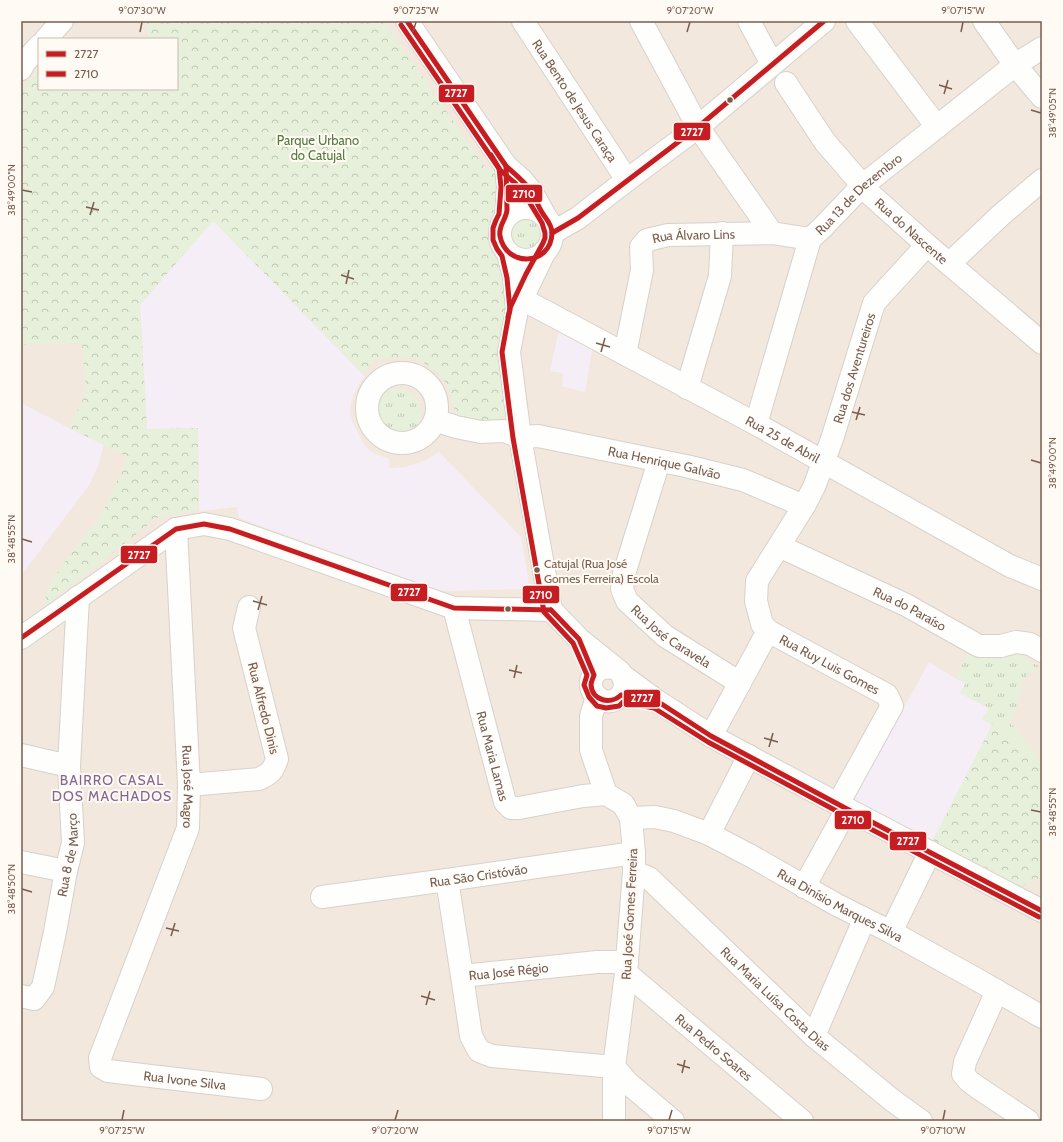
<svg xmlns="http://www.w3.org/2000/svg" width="1063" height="1142" font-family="Cabin,sans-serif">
  <defs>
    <pattern id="grass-tufts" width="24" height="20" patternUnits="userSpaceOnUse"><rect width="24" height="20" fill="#e7f0db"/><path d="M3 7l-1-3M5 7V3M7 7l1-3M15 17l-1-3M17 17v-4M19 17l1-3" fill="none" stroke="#c0c6b4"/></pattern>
    <pattern id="park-crowns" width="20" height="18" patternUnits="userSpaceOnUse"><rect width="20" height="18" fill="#e7f0db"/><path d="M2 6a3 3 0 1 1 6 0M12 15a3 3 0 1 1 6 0" fill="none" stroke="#c0c6b4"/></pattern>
  </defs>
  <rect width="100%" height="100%" fill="#f9f5f0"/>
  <!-- residential -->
  <path fill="#f2e8de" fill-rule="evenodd" d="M21 21H1042V1121H21ZM39 39H177V89H39Z"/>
  <!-- education -->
  <g fill="#f6eef6">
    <polygon points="213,220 365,377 361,381 354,394 351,403 350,413 353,423 363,443 368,449 375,454 390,459 388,467 392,468 405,467 418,463 426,460 439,452 521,537 529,583 529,589 441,591 239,518 237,507 199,511 198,428 147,429 140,305"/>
    <polygon points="559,330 592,350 585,392 562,386 563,373 550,371"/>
    <polygon points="21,403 69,428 104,444 98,466 90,484 23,573 21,578"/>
    <polygon points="929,662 955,678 966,683 960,693 989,708 982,719 992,725 933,840 853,800"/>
  </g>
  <!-- grass -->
  <g fill="url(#grass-tufts)">
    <circle cx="527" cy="232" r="17"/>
    <circle cx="398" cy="412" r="23"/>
    <polygon points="970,651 1012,652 1039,666 1028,674 1024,680 1014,714 1010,722 1038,757 1037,759 993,725 982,719 989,708 960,693 966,683 955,678"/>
  </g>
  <!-- park -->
  <g fill="url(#park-crowns)">
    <path d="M147 21H384L487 170 496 164 502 200C498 205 493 210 491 216 482 238 493 252 506 269V414L498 421 492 425 457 420C454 407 452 393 445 382 433 364 415 356 394 357 387 357 379 358 373 362 369 365 366 370 363 374L213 221 140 305 147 429 198 428 199 511 180 513 157 518 45 606V600L47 591 57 573 73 550 101 516 128 457 69 428 86 393 82 343 21 345V90L39 69V89H177V39H141L148 37Z"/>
    <polygon points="992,725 1042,763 1042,874 1041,877 1022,886 933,840"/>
  </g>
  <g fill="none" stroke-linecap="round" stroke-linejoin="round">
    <!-- minor casing -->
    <g stroke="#d7d1cb" stroke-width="24">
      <g id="minor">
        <polyline points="407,21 506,166 521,179 531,191 544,214"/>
        <path id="s1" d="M523 21 627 180"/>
        <polyline points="641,21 698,127 772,233"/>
        <polyline points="749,21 772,64"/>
        <polyline points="857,21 937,127"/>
        <polyline points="984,21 1015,65 1042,97"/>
        <polyline points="46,39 62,21"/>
        <polyline points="21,69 24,63 39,46"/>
        <path id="s2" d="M786 83 825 142 870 194 927 245 1042 343"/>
        <circle cx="526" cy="234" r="26"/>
        <polyline points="506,216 508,187 506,166"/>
        <polyline points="552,233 578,218 627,180 698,127 824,21"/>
        <path d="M508 253 514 277 517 310 509 352 520 437 551 610 579 639 620 672C635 692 611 711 596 696 592 692 590 686 591 681 594 669 605 665 616 669"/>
        <polyline points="949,264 1001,215 1042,180"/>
        <path id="s3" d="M522 299 756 424 1010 566 1042 579"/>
        <polyline points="517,309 545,251"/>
        <path id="s4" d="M625 354 642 270 641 247 647 240 668 235 772 233 810 239"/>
        <circle cx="402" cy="408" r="35"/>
        <polyline points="687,388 720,276 722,233"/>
        <path id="s5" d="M435 420 456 427 481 432 504 431 520 437 538 436 686 466 743 480 804 506"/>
        <path id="s6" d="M756 424 810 239 822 228 862 186 1015 65 1042 48"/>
        <path id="s7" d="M659 461 624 574 622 589 627 601 665 636 740 683"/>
        <path id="s8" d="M176 529 189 785 188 828 100 1058 101 1067 108 1071 261 1089"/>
        <path id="s9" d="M779 546 906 605 979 646H1001L1016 642 1030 644 1042 651"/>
        <path id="s10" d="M454 608 505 802 511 808H519L583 796 606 794"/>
        <path id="s11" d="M768 631 887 695 892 706 838 804"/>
        <polyline points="21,638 176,529 204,524 230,529 454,608 551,610"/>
        <polyline points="623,676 657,701 711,736 847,809 1042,911"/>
        <polyline points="597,697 591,716 591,750 606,794 623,804 631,818 634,853 634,872 626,973 614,1067 614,1121"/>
        <path id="s12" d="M711 736 768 631 762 624 756 601 757 581 804 506 814 487 832 439 874 303 927 245"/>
        <polyline points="21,755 69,766"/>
        <path d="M189 785 259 779C271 773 273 771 277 759L244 628 249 607"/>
        <path id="s13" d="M631 818 655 817 674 821 709 834 751 856 837 905 891 932 976 979 1042 1017"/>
        <polyline points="709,834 749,756"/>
        <polyline points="21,862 66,871"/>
        <path id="s14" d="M634 872 649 878 814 1036 892 1100 921 1121"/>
        <path id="s15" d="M447 880 462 976 597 962H627"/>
        <polyline points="804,887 847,809"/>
        <path id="s16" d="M322 897 447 880 634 853"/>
        <polyline points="891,932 930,852"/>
        <path id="s17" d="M626 973 802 1121"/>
        <polyline points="462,976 471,1036 479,1051 492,1056 614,1067 628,1083 673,1121"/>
        <polyline points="997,991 965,1062 963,1074 969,1081 977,1087 1028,1121"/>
        <path id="s18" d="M21 996 34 999 43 987 55 932 66 871 73 843 69 766 78 597"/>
        <polyline points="814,1036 864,920"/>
      </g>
    </g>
    <!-- minor -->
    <use href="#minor" stroke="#fefefd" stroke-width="22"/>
    <!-- bus-1 casing -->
    <g stroke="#fffaf3" stroke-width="8">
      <g id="bus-1">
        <polyline points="407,21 506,166"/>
        <path d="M506 166C515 174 525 182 532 192 536 199 538 207 543 214 547 220 552 225 552 233 551 266 506 268 500 236 498 226 506 220 507 210Z"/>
        <polyline points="552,233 578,218 698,127 824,21"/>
        <path d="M551 610 579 639 594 675C593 678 591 682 591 685 592 701 611 705 621 695L657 701 711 736 847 809 1042 911"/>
        <polyline points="21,638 176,529 204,524 230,529 454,608 551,610"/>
      </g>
    </g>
    <!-- bus-2 casing -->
    <g stroke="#fffaf3" stroke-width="8">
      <g id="bus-2">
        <polyline points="401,25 500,170 516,184 525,195 542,223 545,233 545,238 543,243 526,274 510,308 502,352 513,438 544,612 573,643 587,675 584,685 589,697 597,706 606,708 619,706 623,702 654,708 708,742 844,815 1039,917"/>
        <polyline points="491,155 499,168 501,187 499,214 496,220 493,228 493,240 497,249 502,256 507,278 510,310 508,317"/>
      </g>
    </g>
    <!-- bus-1 -->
    <use href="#bus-1" stroke="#c61d23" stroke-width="5"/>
    <!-- bus-2 -->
    <use href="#bus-2" stroke="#c61d23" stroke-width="5"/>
  </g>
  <!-- ticks -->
  <path fill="none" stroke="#7a5c4d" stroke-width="1.5" d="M140 32 142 22M413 32 416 22M687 32 690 22M961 32 963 22M939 85 952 89M944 94 948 80M1031 110 1041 113M22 190 32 192M86 207 99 210M90 215 94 202M341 275 354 279M346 284 349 270M596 343 610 347M601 352 605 338M852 412 865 415M856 420 860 407M1031 460 1041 463M22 539 32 542M253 601 267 605M258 610 262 596M509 670 522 673M514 678 517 665M764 738 778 742M769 747 773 733M1031 810 1041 812M22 889 32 892M166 928 179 931M171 936 175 923M421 996 435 1000M426 1005 430 991M677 1064 690 1068M682 1073 685 1060M122 1120 124 1110M395 1120 398 1110M669 1120 672 1110M943 1120 945 1110"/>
  <!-- markers -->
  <g fill="#7a5c4d" stroke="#fffaf3" stroke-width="1.5">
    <circle cx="730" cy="100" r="3.5"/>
    <circle cx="537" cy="570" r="3.5"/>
    <circle cx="508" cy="609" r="3.5"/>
  </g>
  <g text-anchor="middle" stroke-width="4" stroke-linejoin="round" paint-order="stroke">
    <!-- bus labels -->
    <g font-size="12" fill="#7a5c4d" stroke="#fffaf3" text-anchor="start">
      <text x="544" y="568">Catujal (Rua José<tspan x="544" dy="15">Gomes Ferreira) Escola</tspan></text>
    </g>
    <!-- street labels -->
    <g font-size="13" fill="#7a5c4d" stroke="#fffaf3">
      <text dy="5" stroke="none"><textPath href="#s1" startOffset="95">Rua Bento de Jesus Caraça</textPath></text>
      <text dy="5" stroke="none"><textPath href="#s6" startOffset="259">Rua 13 de Dezembro</textPath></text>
      <text dy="5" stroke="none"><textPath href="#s2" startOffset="195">Rua do Nascente</textPath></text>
      <text dy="5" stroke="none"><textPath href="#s4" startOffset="165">Rua Álvaro Lins</textPath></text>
      <text dy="5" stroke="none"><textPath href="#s12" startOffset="408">Rua dos Aventureiros</textPath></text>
      <text dy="5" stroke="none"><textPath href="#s3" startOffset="296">Rua 25 de Abril</textPath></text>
      <text dy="5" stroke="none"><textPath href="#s5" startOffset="235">Rua Henrique Galvão</textPath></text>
      <text dy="5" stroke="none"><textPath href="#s9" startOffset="145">Rua do Paraíso</textPath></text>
      <text dy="5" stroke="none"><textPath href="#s7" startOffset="203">Rua José Caravela</textPath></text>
      <text dy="5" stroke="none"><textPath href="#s11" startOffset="70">Rua Ruy Luis Gomes</textPath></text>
      <text transform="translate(264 708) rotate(76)" y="5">Rua Alfredo Dinis</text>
      <text dy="5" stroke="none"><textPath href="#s10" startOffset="153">Rua Maria Lamas</textPath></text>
      <text dy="5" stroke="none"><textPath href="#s8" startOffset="258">Rua José Magro</textPath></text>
      <text dy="5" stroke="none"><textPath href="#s18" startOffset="163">Rua 8 de Março</textPath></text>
      <text dy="5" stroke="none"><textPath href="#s16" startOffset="158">Rua São Cristóvão</textPath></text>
      <text dy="5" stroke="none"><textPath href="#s13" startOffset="230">Rua Dinísio Marques Silva</textPath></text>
      <text transform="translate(629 914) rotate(-87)" y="5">Rua José Gomes Ferreira</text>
      <text dy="5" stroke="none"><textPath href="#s15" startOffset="144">Rua José Régio</textPath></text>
      <text dy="5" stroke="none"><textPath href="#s14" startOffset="191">Rua Maria Luísa Costa Dias</textPath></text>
      <text dy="5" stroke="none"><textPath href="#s17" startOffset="115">Rua Pedro Soares</textPath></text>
      <text dy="5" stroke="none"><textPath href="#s8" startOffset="640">Rua Ivone Silva</textPath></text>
    </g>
    <!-- park labels -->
    <g font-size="13" fill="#537a41" stroke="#fffaf3">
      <text x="318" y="145">Parque Urbano<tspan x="318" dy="15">do Catujal</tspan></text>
    </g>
    <!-- neighbourhood labels -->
    <g font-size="14" letter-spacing="1" fill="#846695" stroke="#fffaf3">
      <text x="112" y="785">BAIRRO CASAL<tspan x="112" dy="16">DOS MACHADOS</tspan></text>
    </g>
  </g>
  <g stroke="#fffaf3" stroke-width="1.5">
    <rect x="438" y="84" width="37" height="19" rx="4" fill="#c61d23"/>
    <rect x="673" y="122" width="38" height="19" rx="4" fill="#c61d23"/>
    <rect x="505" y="184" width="38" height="19" rx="4" fill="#c61d23"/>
    <rect x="120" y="545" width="38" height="19" rx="4" fill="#c61d23"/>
    <rect x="390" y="583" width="38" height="19" rx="4" fill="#c61d23"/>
    <rect x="522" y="585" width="38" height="19" rx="4" fill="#c61d23"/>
    <rect x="623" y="689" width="38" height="19" rx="4" fill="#c61d23"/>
    <rect x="834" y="810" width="38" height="20" rx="4" fill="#c61d23"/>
    <rect x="889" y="831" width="38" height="20" rx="4" fill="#c61d23"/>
  </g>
  <g font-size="11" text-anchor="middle" font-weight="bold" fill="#fff">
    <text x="456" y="97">2727</text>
    <text x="692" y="136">2727</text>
    <text x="524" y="198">2710</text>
    <text x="139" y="559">2727</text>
    <text x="409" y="596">2727</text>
    <text x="541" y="599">2710</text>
    <text x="642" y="702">2727</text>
    <text x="853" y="824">2710</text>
    <text x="908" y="845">2727</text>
  </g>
  <!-- border -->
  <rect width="1063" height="1142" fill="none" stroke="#fffaf3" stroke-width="44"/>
  <!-- legend -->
  <rect x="38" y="38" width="140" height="52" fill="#fffaf3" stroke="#cabbb1"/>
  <rect x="46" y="51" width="20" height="6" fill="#c61d23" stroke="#cabbb1"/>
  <text x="74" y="58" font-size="12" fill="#7a5c4d">2727</text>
  <rect x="46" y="71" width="20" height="6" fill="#c61d23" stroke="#cabbb1"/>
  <text x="74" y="78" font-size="12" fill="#7a5c4d">2710</text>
  <rect x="22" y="22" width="1019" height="1098" fill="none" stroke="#7a5c4d" stroke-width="1.5"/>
  <g font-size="10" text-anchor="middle" fill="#7a5c4d">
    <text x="142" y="14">9°07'30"W</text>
    <text x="416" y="14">9°07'25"W</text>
    <text x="690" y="14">9°07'20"W</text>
    <text x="963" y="14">9°07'15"W</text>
    <text transform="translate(1052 113) rotate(-90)" y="4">38°49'05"N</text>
    <text transform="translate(11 190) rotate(-90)" y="4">38°49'00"N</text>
    <text transform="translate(1052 463) rotate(-90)" y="4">38°49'00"N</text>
    <text transform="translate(11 539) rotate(-90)" y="4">38°48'55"N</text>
    <text transform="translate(1052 812) rotate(-90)" y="4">38°48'55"N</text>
    <text transform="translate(11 889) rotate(-90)" y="4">38°48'50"N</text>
    <text x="122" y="1134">9°07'25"W</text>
    <text x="395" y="1134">9°07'20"W</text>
    <text x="669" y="1134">9°07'15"W</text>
    <text x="943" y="1134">9°07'10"W</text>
  </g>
</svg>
